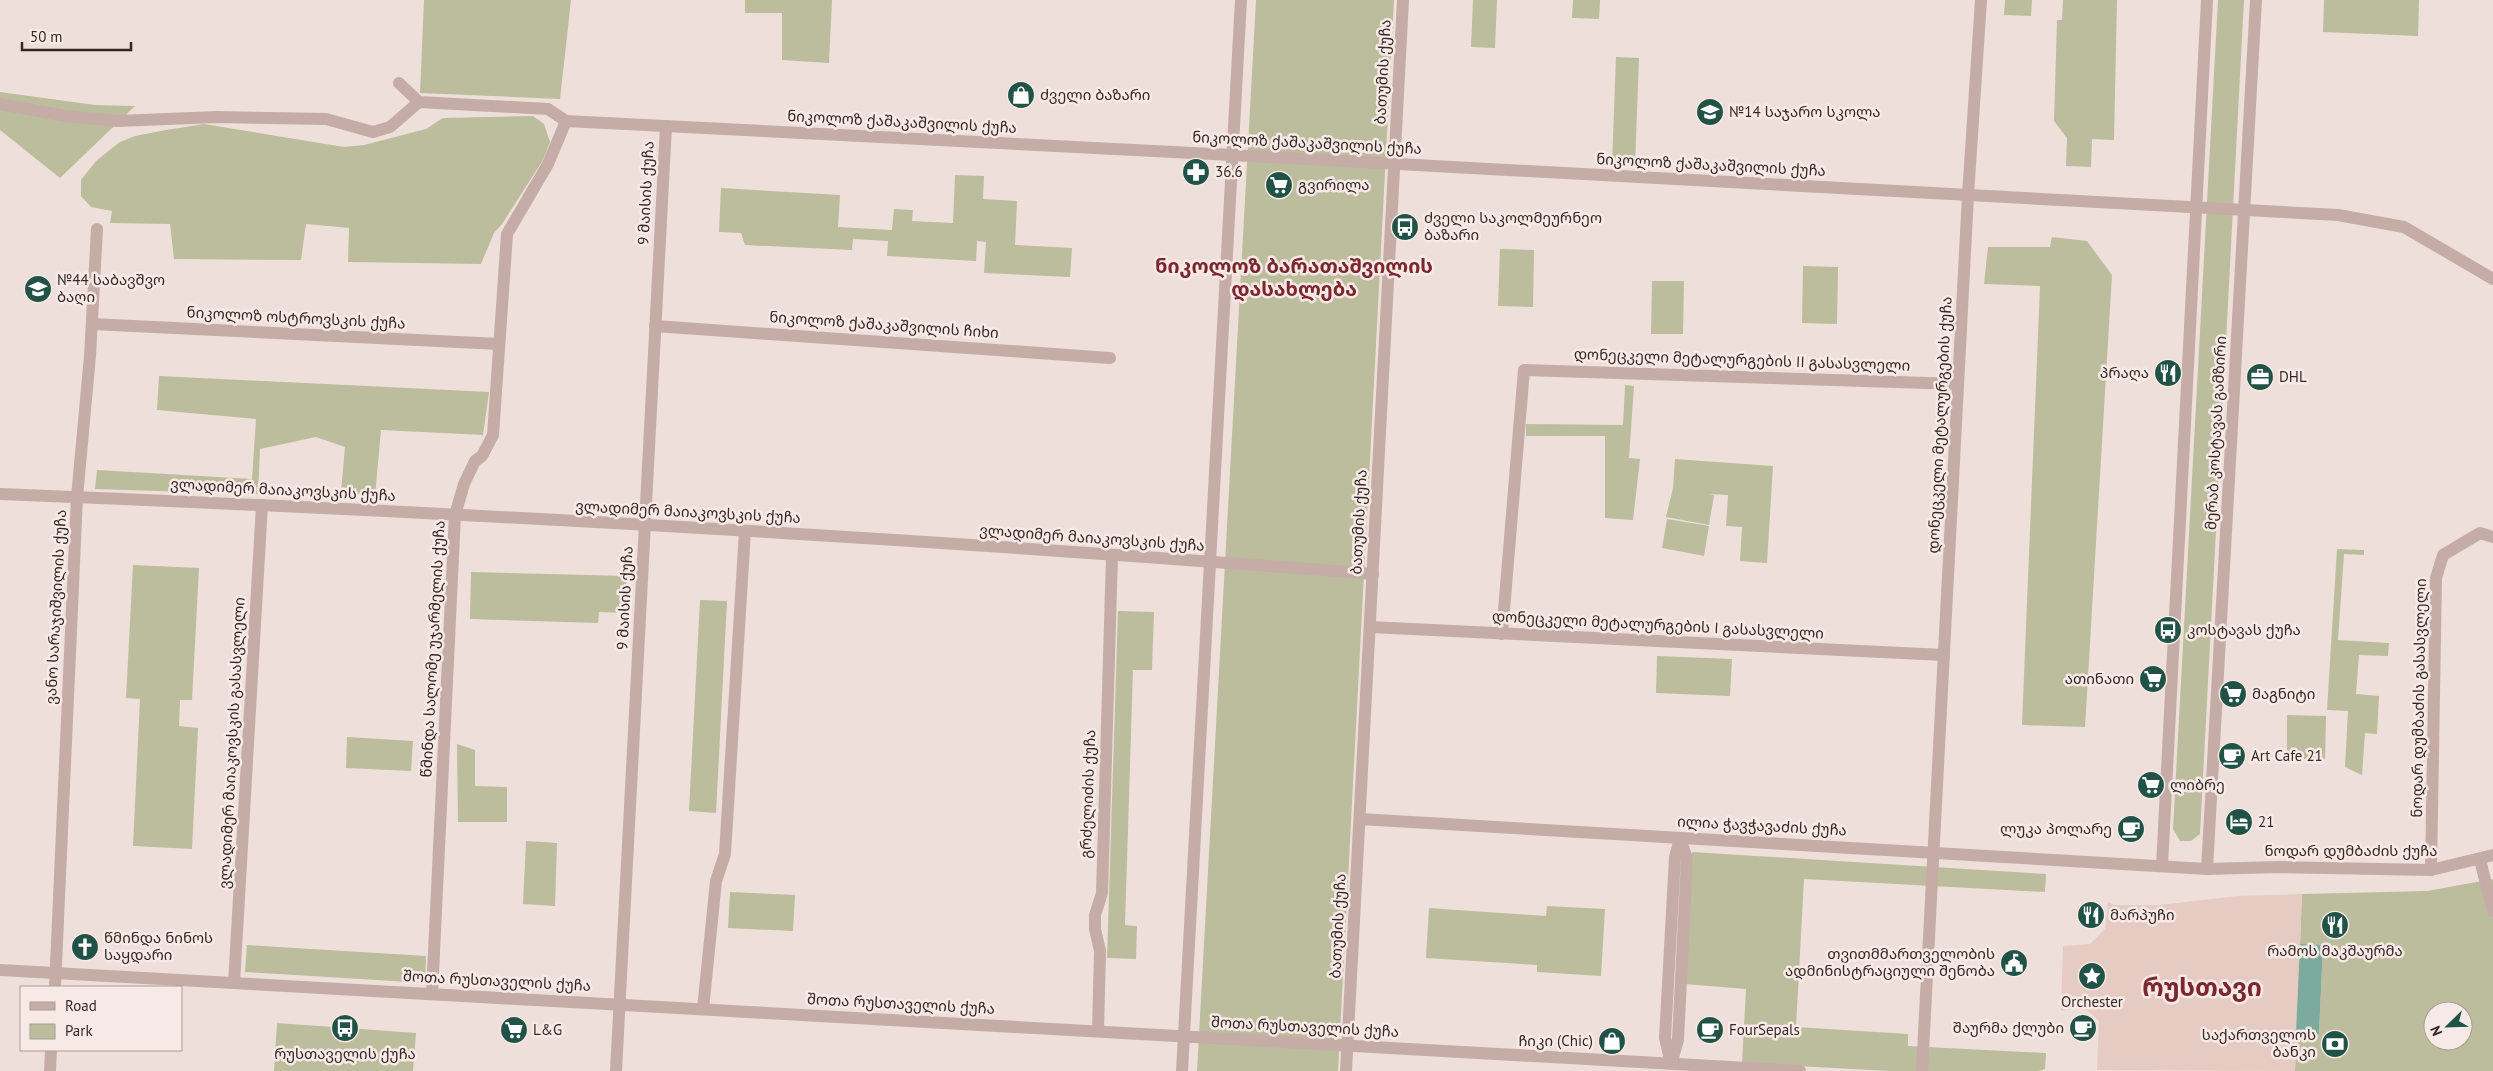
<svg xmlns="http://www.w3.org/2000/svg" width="2493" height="1071" font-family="'PT Sans','Noto Sans Georgian',sans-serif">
  <rect width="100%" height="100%" fill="#efdfda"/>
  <!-- green -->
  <g fill="#bcbd9c" fill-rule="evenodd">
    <polygon points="424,0 571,0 560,99 420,93"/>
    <polygon points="745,0 832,0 829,63 782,60 782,13 745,13"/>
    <polygon points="1256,0 1394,0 1338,1071 1197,1071"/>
    <polygon points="1473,0 1497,0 1495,48 1471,47"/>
    <polygon points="1573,0 1600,0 1599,19 1572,18"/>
    <polygon points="2005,0 2032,0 2031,16 2004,15"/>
    <polygon points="2063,0 2117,0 2114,140 2092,139 2091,167 2066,166 2067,138 2054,121 2057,20 2062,20"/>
    <polygon points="2218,0 2244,0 2200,834 2191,841 2180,841 2173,829"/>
    <polygon points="2324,0 2419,0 2418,36 2323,32"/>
    <polygon points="1616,57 1639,58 1635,166 1612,165"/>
    <polygon points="0,92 95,105 135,106 60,178 0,130"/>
    <polygon points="533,116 544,124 550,142 543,160 502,224 494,233 481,264 348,262 349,228 306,224 301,260 174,259 170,224 110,223 112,211 91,207 81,196 81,180 96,161 120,142 135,136 166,130 204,124 344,147 364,145 426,129 443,118"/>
    <polygon points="955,175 984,176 983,199 1017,201 1015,245 1072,248 1070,277 984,273 986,242 977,241 976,261 887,256 888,241 853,239 852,250 745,245 741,233 719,232 721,188 840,195 838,227 892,230 894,209 913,210 912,221 953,223"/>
    <polygon points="2052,237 2087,241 2112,275 2085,727 2022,725 2040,286 1984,284 1988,247 2050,247"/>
    <polygon points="1500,249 1534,250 1533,307 1498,306"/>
    <polygon points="1803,266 1838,267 1837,324 1802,323"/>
    <polygon points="1652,281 1684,281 1683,334 1651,334"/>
    <polygon points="159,376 489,392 483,435 381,430 375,496 341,492 345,447 316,437 260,449 258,494 95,489 97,470 252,479 256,419 157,410"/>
    <polygon points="1625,385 1634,386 1629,458 1640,459 1633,520 1605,518 1605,436 1526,436 1526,424 1623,425"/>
    <polygon points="1675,459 1773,466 1767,563 1740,561 1742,527 1726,526 1728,495 1708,494 1714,495 1709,525 1666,517 1673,488"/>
    <polygon points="1667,519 1709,526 1704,556 1662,548"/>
    <polygon points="2337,549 2364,550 2364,555 2344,554 2338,640 2389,643 2388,656 2359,655 2356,694 2379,696 2377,734 2365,733 2362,775 2345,767 2348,711 2327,710"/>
    <polygon points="133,565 199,568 192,700 180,700 179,726 198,728 192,849 133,846 140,699 126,698"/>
    <polygon points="471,572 627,576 626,613 599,612 598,623 470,619"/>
    <polygon points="700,600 727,601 716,813 689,811"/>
    <polygon points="1118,611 1154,612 1152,670 1133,670 1125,925 1137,926 1136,959 1107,958"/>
    <polygon points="1657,656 1732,659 1730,696 1656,693"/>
    <polygon points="2287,715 2326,716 2325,759 2287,759"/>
    <polygon points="347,737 413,741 411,771 346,768"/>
    <polygon points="457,744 475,750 475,786 507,787 507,822 458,822"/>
    <polygon points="526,841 557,843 555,906 523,904"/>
    <polygon points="1692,852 2046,874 2045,892 1804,879 1796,1027 1908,1034 1908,1046 2046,1053 2045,1069 2039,1071 1890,1071 1742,1063 1746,989 1684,984"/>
    <path d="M2493 879V1071H2295L2296 1033 2319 1034 2323 945 2300 944 2302 894 2427 891ZM2433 1011H2463V1041H2433Z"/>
    <polygon points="730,892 795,895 793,931 728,928"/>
    <polygon points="1547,906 1605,909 1601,976 1537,972 1537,965 1426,958 1429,908 1546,916"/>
    <polygon points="247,945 426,956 425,983 245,972"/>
    <polygon points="277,1023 416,1033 413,1071 274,1071"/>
  </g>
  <!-- plaza -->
  <polygon fill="#e6cbc2" points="2302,894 2295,1071 2097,1070 2099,1021 2084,1007 2061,1011 2063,946 2090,944 2105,929 2108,902 2114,905 2160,905 2237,896"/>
  <!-- water -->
  <polygon fill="#7caa9d" points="2300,944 2323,945 2319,1034 2296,1033"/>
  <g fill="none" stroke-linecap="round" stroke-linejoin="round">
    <!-- minor -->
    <g stroke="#c6aca7" stroke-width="12">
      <polyline points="399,83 419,102 548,109 566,121 1232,155 2338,215 2404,227 2493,279"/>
      <polyline points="0,104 65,116 117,121 217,117 326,119 373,132 390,127 419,102"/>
      <polyline points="92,324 499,344"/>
      <polyline points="655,326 1110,358"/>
      <path d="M0 494C458 512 916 538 1373 574"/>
      <polyline points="1370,627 1944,655"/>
      <polyline points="1502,634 1524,370 1958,384"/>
      <polyline points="1360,819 2207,869 2279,867 2431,870 2493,855"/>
      <polygon points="1680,838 1687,859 1678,1040 1671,1064 1665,1038 1675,857"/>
      <polyline points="2480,860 2493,911"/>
      <polyline points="2162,866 2207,0"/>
      <polyline points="2207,869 2256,0"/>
      <polyline points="2431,870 2436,578 2443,555 2480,533 2493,537"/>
      <polyline points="0,970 1800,1071"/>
      <polyline points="234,983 262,505"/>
      <polyline points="55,987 77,497 90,356 97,229"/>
      <polyline points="432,994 455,515 464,484 475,461 482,456 493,435 507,234 548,164 566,121"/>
      <polyline points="703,1009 716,881 725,854 745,531"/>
      <polyline points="1098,1031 1100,951 1095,929 1095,915 1102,893 1112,556"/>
      <polyline points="50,1071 51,1050"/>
      <polyline points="616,1071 666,126"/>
      <polyline points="1182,1071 1241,0"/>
      <polyline points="1346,1071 1403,0"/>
      <polyline points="1922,1071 1968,195 1981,0"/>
    </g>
  </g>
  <!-- icons -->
  <defs>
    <g id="shop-disc" transform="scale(1.4375)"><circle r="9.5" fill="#205245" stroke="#f7eae6"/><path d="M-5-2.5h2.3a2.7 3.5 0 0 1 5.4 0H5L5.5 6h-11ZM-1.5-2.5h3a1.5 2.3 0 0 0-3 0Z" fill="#fff"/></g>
    <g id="school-disc" transform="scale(1.4375)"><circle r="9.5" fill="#205245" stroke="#f7eae6"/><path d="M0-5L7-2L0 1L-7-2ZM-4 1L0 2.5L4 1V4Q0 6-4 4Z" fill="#fff"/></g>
    <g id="pharmacy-disc" transform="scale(1.4375)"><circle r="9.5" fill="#205245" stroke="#f7eae6"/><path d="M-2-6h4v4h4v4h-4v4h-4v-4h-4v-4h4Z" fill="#fff"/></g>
    <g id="supermarket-disc" transform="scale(1.4375)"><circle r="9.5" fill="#205245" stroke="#f7eae6"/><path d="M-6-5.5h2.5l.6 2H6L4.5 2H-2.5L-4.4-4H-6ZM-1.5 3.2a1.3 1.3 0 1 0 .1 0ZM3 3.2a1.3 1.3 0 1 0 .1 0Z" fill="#fff"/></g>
    <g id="bus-disc" transform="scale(1.4375)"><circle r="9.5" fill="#205245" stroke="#f7eae6"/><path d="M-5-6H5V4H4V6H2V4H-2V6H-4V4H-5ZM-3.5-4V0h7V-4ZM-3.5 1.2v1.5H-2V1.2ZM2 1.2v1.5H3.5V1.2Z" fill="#fff"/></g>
    <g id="restaurant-disc" transform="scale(1.4375)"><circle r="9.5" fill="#205245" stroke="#f7eae6"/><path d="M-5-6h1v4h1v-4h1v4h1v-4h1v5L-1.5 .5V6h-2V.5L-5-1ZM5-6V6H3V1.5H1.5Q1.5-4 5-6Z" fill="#fff"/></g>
    <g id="office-disc" transform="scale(1.4375)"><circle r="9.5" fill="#205245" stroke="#f7eae6"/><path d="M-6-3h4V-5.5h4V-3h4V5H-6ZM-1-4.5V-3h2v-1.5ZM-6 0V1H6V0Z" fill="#fff"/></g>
    <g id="cafe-disc" transform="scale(1.4375)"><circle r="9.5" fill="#205245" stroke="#f7eae6"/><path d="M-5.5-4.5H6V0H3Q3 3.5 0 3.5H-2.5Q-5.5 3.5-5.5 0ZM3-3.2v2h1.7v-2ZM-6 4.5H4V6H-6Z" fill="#fff"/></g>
    <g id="hotel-disc" transform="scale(1.4375)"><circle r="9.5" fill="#205245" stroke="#f7eae6"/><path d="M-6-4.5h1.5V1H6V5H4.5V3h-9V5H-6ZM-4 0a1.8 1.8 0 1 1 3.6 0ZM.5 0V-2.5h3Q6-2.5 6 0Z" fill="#fff"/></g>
    <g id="church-disc" transform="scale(1.4375)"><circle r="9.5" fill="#205245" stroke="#f7eae6"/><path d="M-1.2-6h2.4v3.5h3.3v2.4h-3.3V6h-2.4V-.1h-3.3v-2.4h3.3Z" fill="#fff"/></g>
    <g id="civic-disc" transform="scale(1.4375)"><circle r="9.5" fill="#205245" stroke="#f7eae6"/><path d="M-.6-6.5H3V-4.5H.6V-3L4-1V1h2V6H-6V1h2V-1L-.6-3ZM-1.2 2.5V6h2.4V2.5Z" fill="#fff"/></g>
    <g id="sight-disc" transform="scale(1.4375)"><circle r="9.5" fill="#205245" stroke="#f7eae6"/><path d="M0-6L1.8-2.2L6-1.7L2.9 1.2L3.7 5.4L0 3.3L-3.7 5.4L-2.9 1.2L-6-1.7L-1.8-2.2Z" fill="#fff"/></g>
    <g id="bank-disc" transform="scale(1.4375)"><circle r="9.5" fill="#205245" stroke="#f7eae6"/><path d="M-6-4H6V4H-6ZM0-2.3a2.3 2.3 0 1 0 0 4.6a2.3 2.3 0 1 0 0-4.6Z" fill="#fff"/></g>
  </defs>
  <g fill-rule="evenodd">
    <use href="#shop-disc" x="1021" y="95"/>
    <use href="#school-disc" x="1710" y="112"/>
    <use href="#pharmacy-disc" x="1196" y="172"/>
    <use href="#supermarket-disc" x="1279" y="185"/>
    <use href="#bus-disc" x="1405" y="227"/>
    <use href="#school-disc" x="38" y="289"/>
    <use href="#restaurant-disc" x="2168" y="373"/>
    <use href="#office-disc" x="2260" y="377"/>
    <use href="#bus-disc" x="2168" y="630"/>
    <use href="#supermarket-disc" x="2153" y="679"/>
    <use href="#supermarket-disc" x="2233" y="694"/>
    <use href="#cafe-disc" x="2232" y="756"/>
    <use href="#supermarket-disc" x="2151" y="785"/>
    <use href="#hotel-disc" x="2239" y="822"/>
    <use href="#cafe-disc" x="2131" y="829"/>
    <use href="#restaurant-disc" x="2091" y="915"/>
    <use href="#restaurant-disc" x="2335" y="925"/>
    <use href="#church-disc" x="85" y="947"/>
    <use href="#civic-disc" x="2014" y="963"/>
    <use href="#sight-disc" x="2092" y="976"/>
    <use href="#bus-disc" x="345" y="1028"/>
    <use href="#cafe-disc" x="2083" y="1028"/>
    <use href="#supermarket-disc" x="514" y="1030"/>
    <use href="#cafe-disc" x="1710" y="1030"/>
    <use href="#shop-disc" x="1612" y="1041"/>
    <use href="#bank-disc" x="2335" y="1044"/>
  </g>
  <g text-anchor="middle" stroke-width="5" stroke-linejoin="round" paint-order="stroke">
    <!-- street labels -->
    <g font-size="15" fill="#342727" stroke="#f7eae6">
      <text transform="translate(1383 72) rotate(-87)" y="5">ბათუმის ქუჩა</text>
      <text transform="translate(902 122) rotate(3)" y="5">ნიკოლოზ ქაშაკაშვილის ქუჩა</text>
      <text transform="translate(1307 143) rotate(3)" y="5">ნიკოლოზ ქაშაკაშვილის ქუჩა</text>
      <text transform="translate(1711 165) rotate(3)" y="5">ნიკოლოზ ქაშაკაშვილის ქუჩა</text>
      <text transform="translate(646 193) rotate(-87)" y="5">9 მაისის ქუჩა</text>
      <text transform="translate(296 318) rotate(3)" y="5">ნიკოლოზ ოსტროვსკის ქუჩა</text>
      <text transform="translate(884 325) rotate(4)" y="5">ნიკოლოზ ქაშაკაშვილის ჩიხი</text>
      <text transform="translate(1742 360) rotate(2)" y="5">დონეცკელი მეტალურგების II გასასვლელი</text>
      <text transform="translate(1940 425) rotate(-87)" y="5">დონეცკელი მეტალურგების ქუჩა</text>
      <text transform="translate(2216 433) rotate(-87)" y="5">მერაბ კოსტავას გამზირი</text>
      <text transform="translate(283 490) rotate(3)" y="5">ვლადიმერ მაიაკოვსკის ქუჩა</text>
      <text transform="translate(688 512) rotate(3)" y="5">ვლადიმერ მაიაკოვსკის ქუჩა</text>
      <text transform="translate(1359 522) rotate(-87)" y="5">ბათუმის ქუჩა</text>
      <text transform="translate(1092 538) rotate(4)" y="5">ვლადიმერ მაიაკოვსკის ქუჩა</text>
      <text transform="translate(625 598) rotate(-87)" y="5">9 მაისის ქუჩა</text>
      <text transform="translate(56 607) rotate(-87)" y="5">ვანო სარაჯიშვილის ქუჩა</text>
      <text transform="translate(1658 625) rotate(3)" y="5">დონეცკელი მეტალურგების I გასასვლელი</text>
      <text transform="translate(433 649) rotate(-87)" y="5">წმინდა სალომე უჯარმელის ქუჩა</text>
      <text transform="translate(2419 698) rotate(-89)" y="5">ნოდარ დუმბაძის გასასვლელი</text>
      <text transform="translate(232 743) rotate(-87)" y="5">ვლადიმერ მაიაკოვსკის გასასვლელი</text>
      <text transform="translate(1088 794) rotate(-88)" y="5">გრძელიძის ქუჩა</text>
      <text transform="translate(1762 826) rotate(3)" y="5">ილია ჭავჭავაძის ქუჩა</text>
      <text x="2351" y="856">ნოდარ დუმბაძის ქუჩა</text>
      <text transform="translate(1338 926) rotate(-87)" y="5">ბათუმის ქუჩა</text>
      <text transform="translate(497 981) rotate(3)" y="5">შოთა რუსთაველის ქუჩა</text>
      <text transform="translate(901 1004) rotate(3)" y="5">შოთა რუსთაველის ქუჩა</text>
      <text transform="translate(1305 1027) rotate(3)" y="5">შოთა რუსთაველის ქუჩა</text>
    </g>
    <!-- poi labels -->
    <g font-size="15" fill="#342727" stroke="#f7eae6" text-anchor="start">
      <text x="1040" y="100">ძველი ბაზარი</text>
      <text x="1729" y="117">№14 საჯარო სკოლა</text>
      <text x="1215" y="177">36.6</text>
      <text x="1298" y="190">გვირილა</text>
      <text x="1424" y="223">ძველი საკოლმეურნეო<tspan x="1424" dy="17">ბაზარი</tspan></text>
      <text x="57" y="285">№44 საბავშვო<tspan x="57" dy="17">ბაღი</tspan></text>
      <text x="2149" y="378" text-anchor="end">პრაღა</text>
      <text x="2279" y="382">DHL</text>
      <text x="2187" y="635">კოსტავას ქუჩა</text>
      <text x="2134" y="684" text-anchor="end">ათინათი</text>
      <text x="2252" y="699">მაგნიტი</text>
      <text x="2251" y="761">Art Cafe 21</text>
      <text x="2170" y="790">ლიბრე</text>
      <text x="2258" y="827">21</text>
      <text x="2112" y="834" text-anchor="end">ლუკა პოლარე</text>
      <text x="2110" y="920">მარპუჩი</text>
      <text x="104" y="943">წმინდა ნინოს<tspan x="104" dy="17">საყდარი</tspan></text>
      <text x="2335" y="956" text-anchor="middle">რამოს მაკშაურმა</text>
      <text x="1995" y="959" text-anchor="end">თვითმმართველობის<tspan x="1995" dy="17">ადმინისტრაციული შენობა</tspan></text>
      <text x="2092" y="1007" text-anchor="middle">Orchester</text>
      <text x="2064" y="1033" text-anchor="end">შაურმა ქლუბი</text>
      <text x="533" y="1035">L&amp;G</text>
      <text x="1729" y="1035">FourSepals</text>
      <text x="2316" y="1040" text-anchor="end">საქართველოს<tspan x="2316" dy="17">ბანკი</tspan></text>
      <text x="1593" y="1046" text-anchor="end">ჩიკი (Chic)</text>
      <text x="345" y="1059" text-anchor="middle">რუსთაველის ქუჩა</text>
    </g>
    <!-- district labels -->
    <g font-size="20" font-weight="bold" fill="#7c272d" stroke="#f7eae6">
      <text x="1294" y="273">ნიკოლოზ ბარათაშვილის<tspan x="1294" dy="23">დასახლება</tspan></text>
    </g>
    <!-- town labels -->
    <g font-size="25" font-weight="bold" fill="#7c272d" stroke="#f7eae6">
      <text x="2202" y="996">რუსთავი</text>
    </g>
  </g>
  <!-- legend -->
  <rect x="20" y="986" width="162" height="65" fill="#f7eae6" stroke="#a99c9a"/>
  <rect x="30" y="1002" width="25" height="8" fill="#c6aca7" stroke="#a99c9a"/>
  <text x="65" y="1011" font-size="15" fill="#342727">Road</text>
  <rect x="30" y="1024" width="25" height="15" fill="#bcbd9c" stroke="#a99c9a"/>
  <text x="65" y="1036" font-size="15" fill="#342727">Park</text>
  <!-- north arrow -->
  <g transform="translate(2448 1026) rotate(247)"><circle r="24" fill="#f7eae6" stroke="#a99c9a"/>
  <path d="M0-4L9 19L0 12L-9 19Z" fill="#205245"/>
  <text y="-8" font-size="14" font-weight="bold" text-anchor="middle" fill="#342727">N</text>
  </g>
  <!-- scale -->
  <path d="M22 42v8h109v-8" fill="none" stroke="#342727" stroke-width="2.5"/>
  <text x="30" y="42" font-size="15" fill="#342727" stroke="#f7eae6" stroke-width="4" paint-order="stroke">50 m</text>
</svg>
